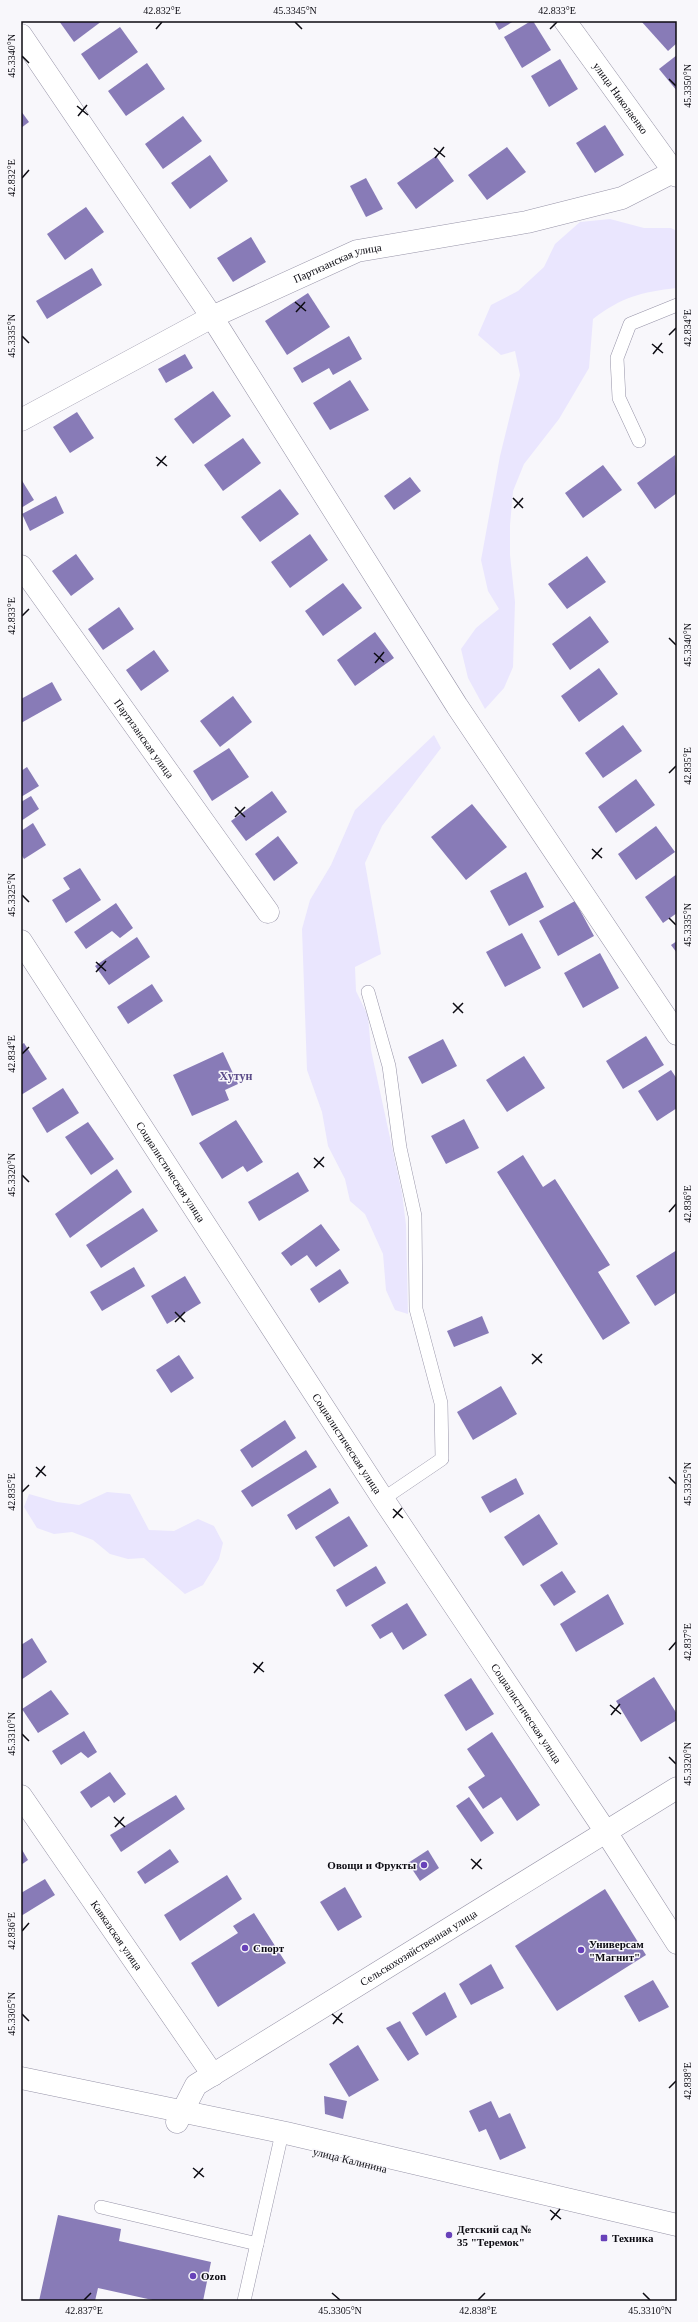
<svg xmlns="http://www.w3.org/2000/svg" width="698" height="2322" font-family="Georgia,serif">
  <rect width="100%" height="100%" fill="#f8f7fb"/>
  <!-- green -->
  <g fill="#eae6fe">
    <path d="M610 219 644 228H671L677 231V288C641 292 622 297 593 319L589 368 559 419 524 464 513 491 510 525V555L515 602 513 667 504 688 485 709 468 678 461 649 476 628 499 609 488 591 481 560 500 456 520 375 515 351 501 355 478 335 491 305 518 291 544 267 555 244 580 222Z"/>
    <polygon points="434,735 441,748 382,826 365,863 381,954 355,967 356,991 368,1016 371,1050 402,1193 406,1225 408,1314 395,1310 386,1290 383,1254 365,1214 350,1201 345,1179 328,1146 322,1112 307,1070 302,929 310,900 331,865 355,810"/>
    <polygon points="107,1492 130,1494 149,1530 174,1531 198,1519 214,1526 223,1543 219,1559 203,1585 185,1594 144,1558 128,1559 110,1554 93,1540 72,1532 54,1534 37,1528 24,1507 29,1494 57,1502 79,1505"/>
  </g>
  <!-- building -->
  <g fill="#887bb7">
    <polygon points="59,21 102,21 74,42"/>
    <polygon points="494,21 514,21 499,30"/>
    <polygon points="531,21 533,21 551,50 522,68 504,37"/>
    <polygon points="641,21 677,21 677,43 668,51"/>
    <polygon points="120,27 138,52 99,80 81,54"/>
    <polygon points="677,55 677,91 659,69"/>
    <polygon points="560,59 578,89 549,107 531,76"/>
    <polygon points="147,63 165,89 126,116 108,91"/>
    <polygon points="21,111 29,122 21,128"/>
    <polygon points="183,116 202,141 163,169 145,144"/>
    <polygon points="605,125 624,155 595,173 576,143"/>
    <polygon points="507,147 526,172 487,200 468,175"/>
    <polygon points="210,155 228,181 190,209 171,183"/>
    <polygon points="436,156 454,181 416,209 397,183"/>
    <polygon points="366,178 383,209 366,217 350,186"/>
    <polygon points="86,207 104,232 65,260 47,234"/>
    <polygon points="251,237 266,262 233,282 217,258"/>
    <polygon points="92,268 102,285 47,319 36,301"/>
    <polygon points="308,293 330,327 287,355 265,321"/>
    <polygon points="349,336 362,359 333,375 329,368 302,383 293,368"/>
    <polygon points="185,354 193,368 166,383 158,369"/>
    <polygon points="350,380 369,410 330,430 313,403"/>
    <polygon points="213,391 231,416 193,444 174,419"/>
    <polygon points="77,412 94,438 70,453 53,427"/>
    <polygon points="243,438 261,463 223,491 204,465"/>
    <polygon points="675,455 677,493 655,509 637,483"/>
    <polygon points="603,465 622,490 583,518 565,493"/>
    <polygon points="410,477 421,491 394,510 384,496"/>
    <polygon points="21,479 34,500 21,508"/>
    <polygon points="280,489 299,514 260,542 241,517"/>
    <polygon points="56,496 64,513 30,531 22,514"/>
    <polygon points="310,534 328,560 290,588 271,562"/>
    <polygon points="76,554 94,579 71,596 52,571"/>
    <polygon points="587,556 606,582 567,609 548,584"/>
    <polygon points="343,583 362,608 323,636 305,611"/>
    <polygon points="119,607 134,629 103,650 88,629"/>
    <polygon points="590,616 609,642 570,670 552,644"/>
    <polygon points="375,632 394,658 355,686 337,660"/>
    <polygon points="154,650 169,671 141,691 126,670"/>
    <polygon points="599,668 618,694 579,722 561,696"/>
    <polygon points="52,682 62,700 21,723 21,699"/>
    <polygon points="233,696 252,722 220,747 200,721"/>
    <polygon points="623,725 642,751 603,778 585,753"/>
    <polygon points="229,748 249,777 212,801 193,771"/>
    <polygon points="27,767 39,786 21,797 21,771"/>
    <polygon points="636,779 655,805 616,833 598,807"/>
    <polygon points="272,791 287,812 246,841 231,821"/>
    <polygon points="31,796 39,809 21,821 21,802"/>
    <polygon points="472,804 507,847 466,880 431,837"/>
    <polygon points="33,823 46,845 24,859 21,854 21,831"/>
    <polygon points="656,826 675,852 636,880 618,854"/>
    <polygon points="278,836 298,863 274,881 255,854"/>
    <polygon points="80,868 101,900 66,923 52,900 70,889 63,878"/>
    <polygon points="526,872 544,907 509,926 490,891"/>
    <polygon points="677,874 677,913 663,923 645,897"/>
    <polygon points="575,901 594,936 558,956 539,921"/>
    <polygon points="116,903 133,928 120,938 112,931 86,949 74,932"/>
    <polygon points="522,933 541,968 505,987 486,952"/>
    <polygon points="137,937 150,957 109,985 95,966"/>
    <polygon points="677,941 677,953 671,945"/>
    <polygon points="600,953 619,988 583,1008 564,973"/>
    <polygon points="152,984 163,1001 128,1024 117,1007"/>
    <polygon points="646,1036 664,1065 623,1089 606,1061"/>
    <polygon points="443,1039 457,1066 422,1084 408,1057"/>
    <polygon points="24,1043 47,1079 21,1095 21,1045"/>
    <polygon points="223,1052 238,1084 225,1090 229,1100 192,1116 173,1075"/>
    <polygon points="524,1056 545,1088 507,1112 486,1080"/>
    <polygon points="671,1070 677,1079 677,1108 657,1121 638,1091"/>
    <polygon points="63,1088 79,1113 47,1133 32,1108"/>
    <polygon points="464,1119 479,1148 446,1164 431,1136"/>
    <polygon points="236,1120 263,1162 247,1172 243,1166 222,1179 199,1143"/>
    <polygon points="88,1122 114,1159 91,1175 65,1137"/>
    <polygon points="523,1155 543,1187 555,1179 610,1265 598,1272 630,1323 603,1340 497,1172"/>
    <polygon points="117,1169 132,1192 70,1238 55,1214"/>
    <polygon points="298,1172 309,1191 259,1221 248,1202"/>
    <polygon points="143,1208 158,1231 101,1268 86,1245"/>
    <polygon points="321,1224 340,1250 316,1267 307,1255 291,1266 281,1253"/>
    <polygon points="677,1250 677,1292 655,1306 636,1276"/>
    <polygon points="134,1267 145,1286 102,1311 90,1292"/>
    <polygon points="340,1269 349,1283 319,1303 310,1289"/>
    <polygon points="185,1276 201,1303 167,1324 151,1296"/>
    <polygon points="482,1316 489,1333 454,1347 447,1331"/>
    <polygon points="179,1355 194,1378 171,1393 156,1370"/>
    <polygon points="501,1386 517,1414 473,1440 457,1412"/>
    <polygon points="285,1420 296,1438 252,1468 240,1450"/>
    <polygon points="306,1450 317,1467 252,1507 241,1491"/>
    <polygon points="516,1478 524,1494 490,1513 481,1497"/>
    <polygon points="330,1488 339,1503 296,1530 287,1515"/>
    <polygon points="539,1514 558,1544 523,1566 504,1537"/>
    <polygon points="349,1516 368,1546 334,1567 315,1537"/>
    <polygon points="376,1566 386,1583 346,1607 336,1590"/>
    <polygon points="562,1571 576,1592 554,1606 540,1585"/>
    <polygon points="608,1594 624,1624 576,1652 560,1624"/>
    <polygon points="407,1603 427,1635 403,1650 392,1632 380,1639 371,1625"/>
    <polygon points="32,1638 47,1662 21,1680 21,1645"/>
    <polygon points="654,1677 677,1714 677,1720 641,1742 616,1701"/>
    <polygon points="471,1678 494,1714 466,1731 444,1695"/>
    <polygon points="51,1690 69,1714 38,1733 22,1709"/>
    <polygon points="84,1731 97,1752 88,1758 81,1752 61,1765 52,1751"/>
    <polygon points="492,1732 540,1805 517,1821 501,1797 483,1809 468,1787 485,1776 467,1749"/>
    <polygon points="110,1772 126,1794 114,1803 109,1796 91,1808 80,1792"/>
    <polygon points="176,1795 185,1809 121,1852 110,1835"/>
    <polygon points="469,1797 494,1833 481,1842 456,1806"/>
    <polygon points="21,1848 28,1860 21,1865"/>
    <polygon points="170,1849 179,1862 145,1884 137,1872"/>
    <polygon points="428,1850 439,1868 420,1881 408,1863"/>
    <polygon points="227,1875 242,1899 180,1941 164,1915"/>
    <polygon points="45,1879 55,1895 21,1916 21,1893"/>
    <polygon points="345,1887 362,1917 338,1931 320,1902"/>
    <polygon points="605,1889 646,1955 557,2011 515,1946"/>
    <polygon points="254,1913 286,1963 218,2007 191,1963 238,1933 233,1926"/>
    <polygon points="491,1964 504,1988 471,2005 459,1984"/>
    <polygon points="653,1980 669,2007 639,2022 624,1996"/>
    <polygon points="445,1992 457,2017 426,2036 412,2013"/>
    <polygon points="400,2021 419,2054 408,2061 386,2028"/>
    <polygon points="358,2045 379,2080 349,2097 329,2064"/>
    <polygon points="324,2096 347,2101 343,2119 325,2114"/>
    <polygon points="491,2101 499,2118 510,2113 526,2148 500,2160 486,2129 479,2132 469,2111"/>
    <polygon points="58,2215 121,2229 119,2241 211,2262 203,2301 157,2301 98,2288 95,2301 39,2301"/>
  </g>
  <g fill="none" stroke-linecap="round" stroke-linejoin="round">
    <!-- service casing -->
    <g stroke="#9794a8" stroke-width="14">
      <g id="service">
        <polyline points="639,441 619,398 617,358 630,324 677,305"/>
        <polyline points="368,992 389,1066 400,1148 415,1216 416,1309 441,1403 442,1459 383,1499"/>
        <polyline points="101,2207 257,2244"/>
        <polyline points="244,2301 280,2142"/>
      </g>
    </g>
    <!-- minor casing -->
    <g stroke="#9794a8" stroke-width="23">
      <g id="minor">
        <path id="s1" d="M565 21 677 176"/>
        <polyline points="21,35 212,317 457,706 677,1034"/>
        <path id="s2" d="M21 420 212 317 357 251 527 222 622 198 677 170"/>
        <path id="s3" d="M21 566 268 912"/>
        <path id="s4" d="M21 941 383 1499 606 1832 677 1943"/>
        <path id="s5" d="M21 1796 213 2075"/>
      </g>
    </g>
    <!-- tertiary casing -->
    <g stroke="#9794a8" stroke-width="23">
      <g id="tertiary">
        <path id="s6" d="M177 2122 196 2085 677 1788"/>
      </g>
    </g>
    <!-- secondary casing -->
    <g stroke="#9794a8" stroke-width="23">
      <polyline id="secondary" points="21,2078 286,2133 677,2225"/>
    </g>
    <!-- service -->
    <use href="#service" stroke="#fff" stroke-width="13"/>
    <!-- minor -->
    <use href="#minor" stroke="#fff" stroke-width="22"/>
    <!-- tertiary -->
    <use href="#tertiary" stroke="#fff" stroke-width="22"/>
    <!-- secondary -->
    <use href="#secondary" stroke="#fff" stroke-width="22"/>
  </g>
  <!-- ticks -->
  <path fill="none" stroke="#0c0b12" stroke-width="1.5" d="M295 22 302 29M156 29 162 22M550 29 557 22M22 56 29 63M669 79 676 86M77 106 88 115M78 116 87 105M434 148 445 157M435 158 444 147M22 178 29 170M295 302 306 311M296 312 305 302M669 335 676 328M22 336 29 343M652 344 663 353M653 354 662 343M156 457 167 466M157 466 166 456M513 498 523 508M514 508 523 498M22 616 29 609M669 638 676 645M374 653 384 662M375 663 384 652M669 773 676 766M235 807 245 817M235 817 245 807M592 849 602 858M592 859 602 848M22 895 29 902M669 918 676 925M96 962 106 971M96 972 106 961M453 1003 463 1013M453 1013 463 1003M22 1054 29 1047M314 1158 324 1167M314 1168 324 1157M22 1175 29 1182M669 1212 676 1204M175 1312 185 1322M175 1322 185 1312M532 1354 542 1363M532 1364 542 1354M36 1467 46 1476M36 1477 45 1466M669 1477 676 1484M22 1492 29 1485M393 1509 403 1518M393 1518 402 1508M669 1650 676 1642M253 1663 264 1672M254 1673 263 1662M610 1705 621 1714M611 1715 620 1704M22 1734 29 1741M669 1757 676 1764M114 1817 125 1827M115 1827 124 1817M471 1859 482 1869M472 1869 481 1859M22 1931 29 1923M22 2014 29 2021M332 2014 343 2023M333 2024 342 2013M669 2088 676 2081M193 2168 204 2177M194 2178 203 2168M550 2210 561 2219M551 2220 560 2209M332 2293 340 2300M643 2293 650 2300M84 2300 91 2293M478 2300 485 2293"/>
  <!-- markers -->
  <g fill="#6841b9" stroke="#f8f7fb" stroke-width="1.5">
    <circle cx="424" cy="1865" r="4"/>
    <circle cx="245" cy="1948" r="4"/>
    <circle cx="581" cy="1950" r="4"/>
    <circle cx="449" cy="2235" r="4"/>
    <rect x="600" y="2234" width="8" height="8" rx="2"/>
    <circle cx="193" cy="2276" r="4"/>
  </g>
  <g text-anchor="middle" stroke-width="3" stroke-linejoin="round" paint-order="stroke">
    <!-- street labels -->
    <g font-size="11" fill="#0c0b12" stroke="#f8f7fb">
      <text dy="4" stroke="none"><textPath href="#s1" startOffset="95">улица Николаенко</textPath></text>
      <text dy="4" stroke="none"><textPath href="#s2" startOffset="354">Партизанская улица</textPath></text>
      <text dy="4" stroke="none"><textPath href="#s3" startOffset="212">Партизанская улица</textPath></text>
      <text dy="4" stroke="none"><textPath href="#s4" startOffset="275">Социалистическая улица</textPath></text>
      <text dy="4" stroke="none"><textPath href="#s4" startOffset="599">Социалистическая улица</textPath></text>
      <text dy="4" stroke="none"><textPath href="#s4" startOffset="923">Социалистическая улица</textPath></text>
      <text dy="4" stroke="none"><textPath href="#s5" startOffset="169">Кавказская улица</textPath></text>
      <text dy="4" stroke="none"><textPath href="#s6" startOffset="303">Сельскохозяйственная улица</textPath></text>
      <text transform="translate(350 2160) rotate(14)" y="4">улица Калинина</text>
    </g>
    <!-- poi labels -->
    <g font-size="11" font-weight="bold" fill="#0c0b12" stroke="#f8f7fb" text-anchor="start">
      <text x="416" y="1869" text-anchor="end">Овощи и Фрукты</text>
      <text x="589" y="1948">Универсам<tspan x="589" dy="13">"Магнит"</tspan></text>
      <text x="253" y="1952">Спорт</text>
      <text x="457" y="2233">Детский сад №<tspan x="457" dy="13">35 "Теремок"</tspan></text>
      <text x="612" y="2242">Техника</text>
      <text x="201" y="2280">Ozon</text>
    </g>
    <!-- neighbourhood labels -->
    <g font-size="12" font-weight="bold" fill="#5b4b89" stroke="#f8f7fb">
      <text x="236" y="1080">Хутун</text>
    </g>
  </g>
  <!-- border -->
  <rect width="698" height="2322" fill="none" stroke="#f8f7fb" stroke-width="44"/>
  <rect x="22" y="22" width="654" height="2278" fill="none" stroke="#0c0b12" stroke-width="1.5"/>
  <g font-size="10" text-anchor="middle" fill="#0c0b12">
    <text x="162" y="14">42.832°E</text>
    <text x="295" y="14">45.3345°N</text>
    <text x="557" y="14">42.833°E</text>
    <text transform="translate(11 56) rotate(-90)" y="4">45.3340°N</text>
    <text transform="translate(687 86) rotate(-90)" y="4">45.3350°N</text>
    <text transform="translate(11 178) rotate(-90)" y="4">42.832°E</text>
    <text transform="translate(687 328) rotate(-90)" y="4">42.834°E</text>
    <text transform="translate(11 336) rotate(-90)" y="4">45.3335°N</text>
    <text transform="translate(11 616) rotate(-90)" y="4">42.833°E</text>
    <text transform="translate(687 645) rotate(-90)" y="4">45.3340°N</text>
    <text transform="translate(687 766) rotate(-90)" y="4">42.835°E</text>
    <text transform="translate(11 895) rotate(-90)" y="4">45.3325°N</text>
    <text transform="translate(687 925) rotate(-90)" y="4">45.3335°N</text>
    <text transform="translate(11 1054) rotate(-90)" y="4">42.834°E</text>
    <text transform="translate(11 1175) rotate(-90)" y="4">45.3320°N</text>
    <text transform="translate(687 1204) rotate(-90)" y="4">42.836°E</text>
    <text transform="translate(687 1484) rotate(-90)" y="4">45.3325°N</text>
    <text transform="translate(11 1492) rotate(-90)" y="4">42.835°E</text>
    <text transform="translate(687 1642) rotate(-90)" y="4">42.837°E</text>
    <text transform="translate(11 1734) rotate(-90)" y="4">45.3310°N</text>
    <text transform="translate(687 1764) rotate(-90)" y="4">45.3320°N</text>
    <text transform="translate(11 1931) rotate(-90)" y="4">42.836°E</text>
    <text transform="translate(11 2014) rotate(-90)" y="4">45.3305°N</text>
    <text transform="translate(687 2081) rotate(-90)" y="4">42.838°E</text>
    <text x="84" y="2314">42.837°E</text>
    <text x="340" y="2314">45.3305°N</text>
    <text x="478" y="2314">42.838°E</text>
    <text x="650" y="2314">45.3310°N</text>
  </g>
</svg>
